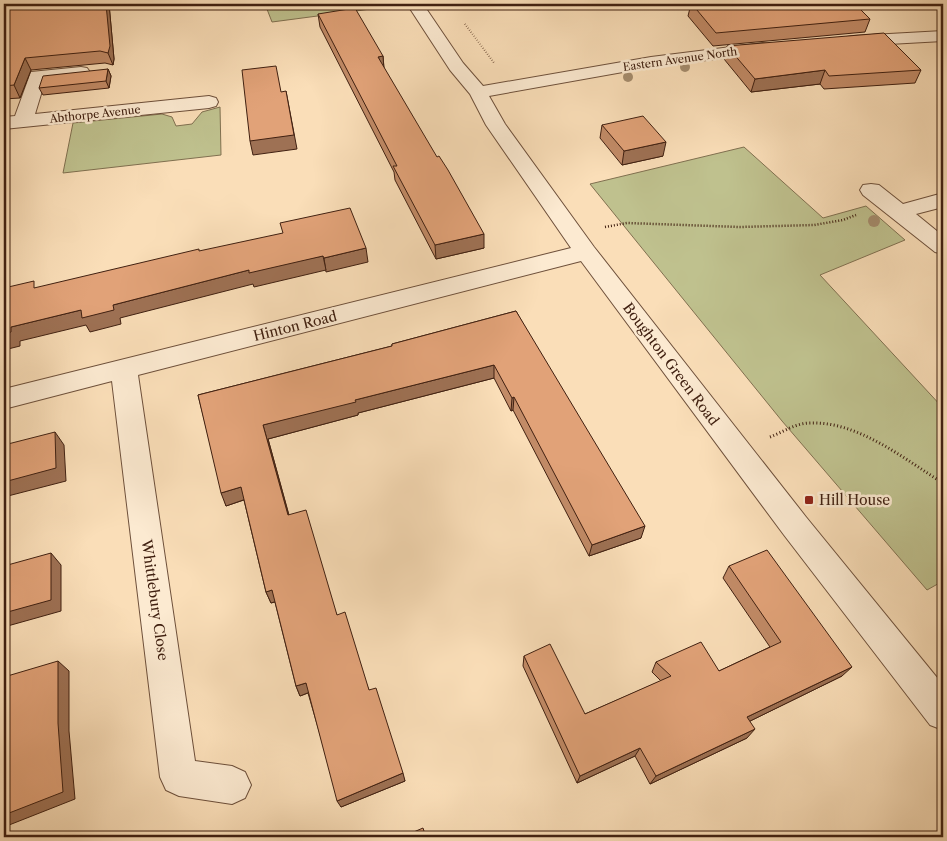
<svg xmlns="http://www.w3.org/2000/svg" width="947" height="841" font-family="'Libre Caslon Text',serif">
  <rect width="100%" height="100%" fill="#fadeb8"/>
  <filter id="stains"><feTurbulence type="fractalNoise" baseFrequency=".004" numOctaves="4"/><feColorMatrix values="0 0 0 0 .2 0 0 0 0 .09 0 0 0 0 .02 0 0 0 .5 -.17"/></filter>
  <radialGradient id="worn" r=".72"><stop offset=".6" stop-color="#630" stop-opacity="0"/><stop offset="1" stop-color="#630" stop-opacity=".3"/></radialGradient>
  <!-- green -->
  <g fill="#bfc18e" stroke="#807050">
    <polygon points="265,4 375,4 378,8 272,22"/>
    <polygon points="220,107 221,155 63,173 73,123 162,114 172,117 176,126 192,124 202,112"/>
    <polygon points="744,147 823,218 866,206 905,240 820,275 943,408 943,581 927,590 782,421 590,184"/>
  </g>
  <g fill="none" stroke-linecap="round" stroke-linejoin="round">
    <!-- minor casing -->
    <g stroke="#6e503b" stroke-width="2">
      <g id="minor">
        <polygon points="407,4 423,4 463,63 483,86 651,57 763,43 769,44 772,48 769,52 763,53 651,67 489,96 505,124 594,247 806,517 943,685 943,730 930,725 784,535 581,261 138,375 195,761 232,766 245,772 251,785 245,798 232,804 179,796 166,790 160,777 112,381 4,409 4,389 571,248 486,125 470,94 450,70"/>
        <polygon points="943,31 943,41 853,46 847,45 844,41 847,37 853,36"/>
        <polygon points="81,67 87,68 90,72 87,76 45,81 35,114 209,96 216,98 218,102 216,106 209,108 4,129 4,117 15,116 31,72"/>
        <polygon points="871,184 879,185 903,204 943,193 943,207 916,214 943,236 943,254 935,252 863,195 860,190 863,185"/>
      </g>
    </g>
    <!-- path-far2 -->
    <polyline stroke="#402011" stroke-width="2" stroke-dasharray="0.5 2" stroke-linecap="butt" points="465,24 494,63"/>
    <!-- path-far1 -->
    <polyline stroke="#402011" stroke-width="2.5" stroke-dasharray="1 2" stroke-linecap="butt" points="605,227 627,223 740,227 814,225 843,220 856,215"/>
    <!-- path -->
    <path stroke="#402011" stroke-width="3" stroke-dasharray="1 2.5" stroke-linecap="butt" d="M770 437C783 432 796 423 810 423 858 421 904 459 943 483"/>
    <!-- minor -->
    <use href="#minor" fill="#fcead1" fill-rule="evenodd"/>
  </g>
  <!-- trees -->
  <g fill="#a58c6d">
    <circle cx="685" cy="67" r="5"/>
    <circle cx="628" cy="77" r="5"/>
    <circle cx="874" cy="221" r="6"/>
  </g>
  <!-- wall -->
  <g fill="#c28b67" stroke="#402011">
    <polygon points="109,4 114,59 113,65 105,63 31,70 20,98 4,99 4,35 7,36"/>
    <polygon points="691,4 855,4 870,19 865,32 713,46 688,16"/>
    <polygon points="318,14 383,56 384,68 484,248 436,259 395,180 394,172 320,27"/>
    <polygon points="727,46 921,70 915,83 824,89 820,84 751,92 724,59"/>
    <polygon points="108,69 111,76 109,88 43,95 39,88"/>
    <polygon points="602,125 663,156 622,165 600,138"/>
    <polygon points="516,311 641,538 589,556 513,410 511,411 494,378 358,413 358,415 268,439 289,515 337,615 369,690 405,781 341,807 308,693 300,696 296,686 275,602 271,603 266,592 244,500 226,506 198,395 392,346 392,344"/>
    <polygon points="729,566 842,676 750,721 747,738 650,784 635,756 577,783 523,666 524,656 585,714 661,681 652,672 656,662 719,671 770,647 723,578"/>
  </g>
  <!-- shaded-wall -->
  <g fill="#9e7154" stroke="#402011">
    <polygon points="106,4 109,4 114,59 113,65 108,53"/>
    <polygon points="383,56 384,70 378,57"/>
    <polygon points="25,58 31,70 20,98 14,85"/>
    <polygon points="108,69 111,76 109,88 106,81"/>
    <polygon points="825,70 820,84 751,92 755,79"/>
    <polygon points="286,91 297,149 253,155 250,141"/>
    <polygon points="666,142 663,156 622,165 624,151"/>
    <polygon points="484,234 484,248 436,259 435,245"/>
    <polygon points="366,248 368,262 326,272 324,258"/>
    <polygon points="323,256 326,270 254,287 253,284 120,318 121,324 90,332 86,325 20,341 20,346 4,350 4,334 11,327 81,310 113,305 249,270"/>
    <polygon points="494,365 494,378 358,413 358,415 268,439 292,527 288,515 263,425 355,400"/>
    <polygon points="514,397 513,410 511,411 512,398"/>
    <polygon points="55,432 64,445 66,481 4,497 4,482"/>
    <polygon points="241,487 246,499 226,506 221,493"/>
    <polygon points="645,526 641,538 589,556 592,545"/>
    <polygon points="51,553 61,565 61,611 4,627 4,613"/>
    <polygon points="272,590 277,601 271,603 266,592"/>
    <polygon points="58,661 69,671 69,731 75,799 4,827 4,815"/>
    <polygon points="852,667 842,676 740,726 747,717"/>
    <polygon points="306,683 310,692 300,696 296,686"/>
    <polygon points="755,729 747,738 650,784 656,776"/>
    <polygon points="640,748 635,756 577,783 580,776"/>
    <polygon points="403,773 405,781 341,807 337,801"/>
  </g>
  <!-- building -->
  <g fill="#e1a278" stroke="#402011">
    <polygon points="9,4 106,4 110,46 108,53 100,51 25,58 14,85 4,86 4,35 7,36"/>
    <polygon points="692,4 855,4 870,19 716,33"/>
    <polygon points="355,8 383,56 378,57 437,157 439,156 448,170 484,234 435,245 393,166 397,166 318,14"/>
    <polygon points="884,33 921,70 829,76 825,70 755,79 727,46"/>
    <polygon points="276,66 281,92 286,91 294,135 250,141 242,70"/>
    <polygon points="108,69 106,81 39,88 43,76"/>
    <polygon points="643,116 666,142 624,151 602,125"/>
    <polygon points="350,208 366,248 324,258 323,256 249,273 249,270 113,305 114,310 82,318 81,310 11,327 11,332 4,334 4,288 34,281 34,288 199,249 199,251 283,233 280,223"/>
    <polygon points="516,311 645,526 592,545 514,397 512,398 494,365 355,400 356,402 263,425 288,515 306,510 337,615 345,612 369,690 376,688 403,773 337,801 306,683 296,686 272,590 266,592 241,487 221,493 198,395 392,346 392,344"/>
    <polygon points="55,432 56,468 4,482 4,445"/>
    <polygon points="767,550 852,667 747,717 755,729 656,776 640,748 580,776 524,656 550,644 585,714 671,676 656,662 701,642 719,671 781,642 729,566"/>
    <polygon points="51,553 51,600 4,613 4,566"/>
    <polygon points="58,661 58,723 63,792 4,815 4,677"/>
    <polygon points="423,828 426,837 402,837"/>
  </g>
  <!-- markers -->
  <rect fill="#8f2418" stroke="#fcead1" stroke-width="2" x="804" y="495" width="10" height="10" rx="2.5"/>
  <g text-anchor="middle" stroke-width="5" stroke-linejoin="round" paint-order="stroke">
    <!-- far-street labels -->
    <g font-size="11" fill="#402011" stroke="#fcead1">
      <text transform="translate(680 59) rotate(-8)" y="4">Eastern Avenue North</text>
      <text transform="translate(95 114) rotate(-6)" y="4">Abthorpe Avenue</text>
    </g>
    <!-- street labels -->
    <g font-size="14" fill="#402011" stroke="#fcead1">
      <text transform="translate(295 326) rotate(-14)" y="5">Hinton Road</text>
      <text transform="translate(671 364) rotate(53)" y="5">Boughton Green Road</text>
      <text transform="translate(155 600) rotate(82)" y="5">Whittlebury Close</text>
    </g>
    <!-- poi labels -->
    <g font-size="14" fill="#402011" stroke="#fcead1" text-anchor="start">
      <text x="819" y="505">Hill House</text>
    </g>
  </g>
  <!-- margin -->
  <rect width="947" height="841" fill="none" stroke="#fadeb8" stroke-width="20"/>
  <rect x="5" y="5" width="937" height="831" fill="none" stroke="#402011" stroke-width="2.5"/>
  <rect x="10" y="10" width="927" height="821" fill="none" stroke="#402011"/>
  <rect width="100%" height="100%" filter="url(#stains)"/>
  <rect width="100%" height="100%" fill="url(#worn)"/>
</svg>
